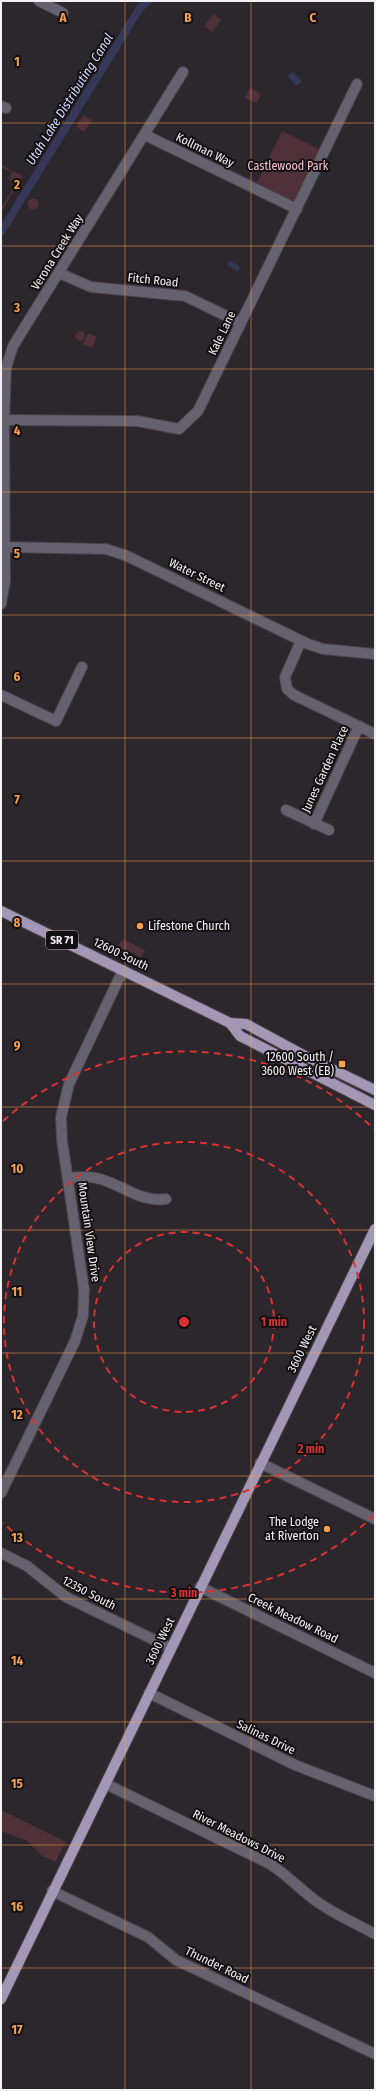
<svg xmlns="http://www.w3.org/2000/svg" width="376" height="2091" font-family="'Fira Sans Condensed',sans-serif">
  <rect width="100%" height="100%" fill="#2c262d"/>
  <!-- green -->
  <g fill="#503039">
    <polygon points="214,14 221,20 212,32 204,26"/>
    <polygon points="250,88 261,94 257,103 245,98"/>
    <polygon points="83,115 92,120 84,132 76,127"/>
    <polygon points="282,131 319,149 294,201 257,183"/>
    <polygon points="1,165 23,176 1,212 1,208 16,184 9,179 12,172 1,167"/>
    <circle cx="33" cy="204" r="5.5"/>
    <circle cx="80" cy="336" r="5"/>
    <polygon points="88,333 97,337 92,348 83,344"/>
    <polygon points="122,939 145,950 141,957 118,947"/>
    <polygon points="1,1810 66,1842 55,1862 41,1855 27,1841 1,1831"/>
  </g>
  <!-- water -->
  <g fill="#353856">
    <polygon points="293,71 302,82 296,86 288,76"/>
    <polygon points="229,261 240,266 238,271 227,266"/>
  </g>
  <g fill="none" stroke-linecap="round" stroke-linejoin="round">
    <!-- canal -->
    <polyline stroke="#353856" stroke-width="8" points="1,232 140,8 148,1"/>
    <!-- minor casing -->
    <g stroke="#484249" stroke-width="12">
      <g id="minor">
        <polyline points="39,1 63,13"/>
        <polyline points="1,106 6,108"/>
        <polyline points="145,135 297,209"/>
        <polyline points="59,273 91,287 185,296 241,323"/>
        <polyline points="1,420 137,421 179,429 198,411 357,84"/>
        <polyline points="1,547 106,549 127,556 308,644 323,649 375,654"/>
        <polyline points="1,604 5,581 4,420 6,368 13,346 183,72"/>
        <polyline points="301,641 285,677 287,689 294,695 375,734"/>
        <polyline points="1,695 56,721 82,667"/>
        <polyline points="286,810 329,830"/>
        <polyline points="314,824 359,726"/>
        <path d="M68 1178C78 1177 87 1176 96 1178 121 1183 139 1203 166 1199"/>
        <polyline points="260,1463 375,1519"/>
        <polyline points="1,1493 75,1341 83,1316 84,1290 62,1140 61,1117 69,1084 123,970"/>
        <polyline points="1,1553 27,1566 66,1597 171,1648"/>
        <polyline points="200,1587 375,1673"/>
        <polyline points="149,1693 295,1765 375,1796"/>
        <path d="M106 1784 270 1864C287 1875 300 1889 316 1901 334 1914 355 1923 375 1934"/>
        <polyline points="52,1891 148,1937 176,1960 375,2054"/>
      </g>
    </g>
    <!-- major casing -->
    <g stroke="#484249" stroke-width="12">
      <g id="major">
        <polyline points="1,911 230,1023 246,1024 305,1056 375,1090"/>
        <polyline points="230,1023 240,1036 375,1105"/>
        <polyline points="1,1999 375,1229"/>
      </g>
    </g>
    <!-- minor -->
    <use href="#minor" stroke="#65616f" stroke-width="10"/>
    <!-- major -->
    <use href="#major" stroke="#a298b6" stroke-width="10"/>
  </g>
  <!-- grid -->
  <path fill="none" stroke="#f8a04b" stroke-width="1" stroke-opacity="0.55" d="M125 1V2090M251 1V2090M1 123H375M1 246H375M1 369H375M1 492H375M1 615H375M1 738H375M1 861H375M1 984H375M1 1107H375M1 1230H375M1 1353H375M1 1476H375M1 1599H375M1 1722H375M1 1845H375M1 1968H375"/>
  <!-- distance rings -->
  <g fill="none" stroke="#d83232" stroke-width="2" stroke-dasharray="7 5">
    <circle cx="184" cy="1322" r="90"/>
    <circle cx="184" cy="1322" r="180"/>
    <path d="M374 1515A271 271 0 0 1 3 1523M3 1121A271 271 0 0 1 374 1129"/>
  </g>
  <!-- markers -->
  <g fill="#f8a04b" stroke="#131013" stroke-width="1.5">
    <circle cx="140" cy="926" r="4"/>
    <rect x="338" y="1060" width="8" height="8" rx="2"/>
    <circle cx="327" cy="1529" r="4"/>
  </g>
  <g text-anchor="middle" stroke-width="4" stroke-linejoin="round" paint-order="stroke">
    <!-- shield labels -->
    <rect fill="#131013" stroke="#b0aeb1" stroke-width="1" x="46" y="931" width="32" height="18" rx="3"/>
    <g font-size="11" font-weight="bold" fill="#f4f1f5">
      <text x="62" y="944">SR 71</text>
    </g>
    <!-- street labels -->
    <g font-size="12" fill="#f4f1f5" stroke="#131013">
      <text transform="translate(205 150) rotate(26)" y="4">Kollman Way</text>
      <text transform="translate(57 252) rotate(-58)" y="4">Verona Creek Way</text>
      <text transform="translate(153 280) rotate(6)" y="4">Fitch Road</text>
      <text transform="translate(222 333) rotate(-64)" y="4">Kale Lane</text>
      <text transform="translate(197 575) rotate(26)" y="4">Water Street</text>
      <text transform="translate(325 769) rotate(-65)" y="4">Junes Garden Place</text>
      <text transform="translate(121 954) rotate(26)" y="4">12600 South</text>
      <text transform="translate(89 1232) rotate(82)" y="4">Mountain View Drive</text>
      <text transform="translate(302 1349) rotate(-64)" y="4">3600 West</text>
      <text transform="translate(89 1593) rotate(28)" y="4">12350 South</text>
      <text transform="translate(293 1618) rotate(26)" y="4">Creek Meadow Road</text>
      <text transform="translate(160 1641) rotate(-64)" y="4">3600 West</text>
      <text transform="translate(266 1737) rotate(26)" y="4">Salinas Drive</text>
      <text transform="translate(239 1836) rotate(27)" y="4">River Meadows Drive</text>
      <text transform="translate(217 1965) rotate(26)" y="4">Thunder Road</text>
    </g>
    <!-- park labels -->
    <g font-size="12" fill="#f8c0cf" stroke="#131013">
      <text x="288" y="170">Castlewood Park</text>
    </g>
    <!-- poi labels -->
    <g font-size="12" fill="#f4f1f5" stroke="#131013" text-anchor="end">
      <text x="148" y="930" text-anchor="start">Lifestone Church</text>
      <text x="334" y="1061">12600 South /<tspan x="334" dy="14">3600 West (EB)</tspan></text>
      <text x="319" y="1526">The Lodge<tspan x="319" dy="14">at Riverton</tspan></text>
    </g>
    <!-- water labels -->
    <g font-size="13" font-style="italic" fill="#d6dbff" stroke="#131013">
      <text transform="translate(69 99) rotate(-58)" y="5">Utah Lake Distributing Canal</text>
    </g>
  </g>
  <g font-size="13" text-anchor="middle" font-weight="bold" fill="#f8a04b" stroke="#131013" stroke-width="4" stroke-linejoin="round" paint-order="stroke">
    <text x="63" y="22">A</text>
    <text x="188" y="22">B</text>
    <text x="313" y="22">C</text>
    <text x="17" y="66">1</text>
    <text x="17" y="189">2</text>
    <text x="17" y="312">3</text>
    <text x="17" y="435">4</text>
    <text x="17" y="558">5</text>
    <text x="17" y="681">6</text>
    <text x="17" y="804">7</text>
    <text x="17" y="927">8</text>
    <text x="17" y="1050">9</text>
    <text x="17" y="1173">10</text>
    <text x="17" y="1296">11</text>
    <text x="17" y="1419">12</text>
    <text x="17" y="1542">13</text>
    <text x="17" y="1665">14</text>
    <text x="17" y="1788">15</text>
    <text x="17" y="1911">16</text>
    <text x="17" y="2034">17</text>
  </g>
  <circle cx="184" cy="1322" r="6" fill="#d83232" stroke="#131013" stroke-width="2"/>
  <g font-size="12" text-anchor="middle" font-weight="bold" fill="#d83232" stroke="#131013" stroke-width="4" stroke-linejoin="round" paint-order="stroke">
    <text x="274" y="1326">1 min</text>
    <text x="311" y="1453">2 min</text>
    <text x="184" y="1597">3 min</text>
  </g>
  <!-- border -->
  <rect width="376" height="2091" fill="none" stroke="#f4f1f5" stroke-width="4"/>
</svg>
